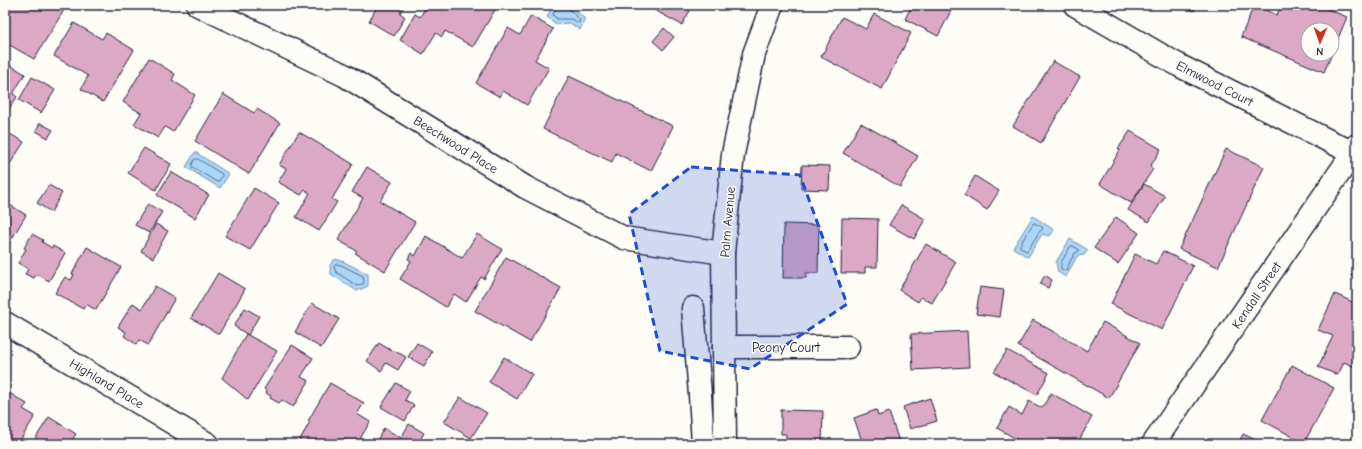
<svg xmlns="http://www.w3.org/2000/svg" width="1362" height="449" font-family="'Comic Neue',sans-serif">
  <rect width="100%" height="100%" fill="#fdfcf7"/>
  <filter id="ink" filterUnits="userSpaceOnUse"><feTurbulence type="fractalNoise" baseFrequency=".025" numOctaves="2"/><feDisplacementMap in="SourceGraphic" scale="8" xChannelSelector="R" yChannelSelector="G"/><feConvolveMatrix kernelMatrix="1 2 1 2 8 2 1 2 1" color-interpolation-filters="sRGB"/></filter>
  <g filter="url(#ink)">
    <!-- water -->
    <g fill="#abd6f7" stroke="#748eac">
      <polygon points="548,5 570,5 585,19 580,30 570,23 556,24 547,17 551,9"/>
      <polygon points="195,152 229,174 220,188 186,167"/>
      <polygon points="1033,216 1054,230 1050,236 1042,234 1028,257 1013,248"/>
      <polygon points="1070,239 1088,250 1084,255 1077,256 1066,277 1058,272 1056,262"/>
      <polygon points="335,259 342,261 368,274 368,286 357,291 331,274 330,265"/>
    </g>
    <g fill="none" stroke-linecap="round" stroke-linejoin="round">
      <!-- shore -->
      <g stroke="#596a86" stroke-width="1">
        <polyline points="553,5 555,9 553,15 557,19 571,19 579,23 580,20 569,9 568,5"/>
        <polygon points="195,159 198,159 222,174 222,176 219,181 217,182 192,167 192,165"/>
        <polygon points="1034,223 1042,227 1043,229 1039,232 1028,250 1026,251 1020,247 1020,245"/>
        <polygon points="1071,246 1073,246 1078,249 1079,251 1074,254 1066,270 1063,270 1061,269 1061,263"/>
        <polygon points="337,264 341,265 363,276 364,283 357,286 336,272 334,267"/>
      </g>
    </g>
    <!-- building -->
    <g fill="#dca9c4" stroke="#22223b">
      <polygon points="5,5 56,5 64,10 34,59 8,44 7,46 5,45"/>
      <polygon points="378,5 405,5 400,13 405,17 394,36 369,21"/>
      <polygon points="427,5 490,5 496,8 473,47 445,31 442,37 436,33 423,54 400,40 415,14 420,17"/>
      <polygon points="645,5 693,5 682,25"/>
      <polygon points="912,5 949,5 953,7 938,36 905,19"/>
      <polygon points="1181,5 1197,5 1194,11"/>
      <polygon points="1254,5 1277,15 1281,5 1288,5 1298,9 1300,5 1318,5 1347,17 1332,53 1332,30 1308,30 1308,54 1332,54 1324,72 1241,37"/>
      <polygon points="874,14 911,33 882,89 821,57 842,17 866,29"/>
      <polygon points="531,16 553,29 535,60 549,68 527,105 503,91 500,97 476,83 508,28 520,35"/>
      <polygon points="74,23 102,39 106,33 134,50 103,102 81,89 88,76 54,56"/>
      <polygon points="664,28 674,37 663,50 653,41"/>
      <polygon points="149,58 175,74 172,80 195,95 173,132 165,127 158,138 134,124 141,113 123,102"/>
      <polygon points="1053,61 1080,77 1041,143 1013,126"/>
      <polygon points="5,62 25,74 13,94 17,97 7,112 5,110"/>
      <polygon points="569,76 673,126 651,171 616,153 612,162 543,129"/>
      <polygon points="32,77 55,90 41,113 19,100"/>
      <polygon points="223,94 254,113 257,109 280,123 249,174 195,141"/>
      <polygon points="40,123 53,130 48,138 36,131"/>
      <polygon points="861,123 918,156 900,187 843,153"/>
      <polygon points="1130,131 1161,149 1150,167 1153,169 1131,203 1100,184 1120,150 1118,149"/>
      <polygon points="299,132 353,164 332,199 337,202 319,231 296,217 310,193 305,190 301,195 278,182 286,169 279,165"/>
      <polygon points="10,134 24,142 10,164 5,161 5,142"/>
      <polygon points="144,148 171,164 156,190 128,173"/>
      <polygon points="1226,149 1264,167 1218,267 1179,249"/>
      <polygon points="802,165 830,166 829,190 801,189"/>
      <polygon points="367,167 392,182 380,201 415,222 385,271 355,253 357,251 338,240 363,198 352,192"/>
      <polygon points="171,172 209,195 195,218 157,195"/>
      <polygon points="975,176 999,191 987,210 964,195"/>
      <polygon points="1144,184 1165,196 1149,222 1128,210"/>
      <polygon points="49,185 62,193 51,212 37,203"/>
      <polygon points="254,188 279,203 250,250 225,236"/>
      <polygon points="148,204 162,212 149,233 135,225"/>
      <polygon points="10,205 26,215 5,250 5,213"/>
      <polygon points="901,205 925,219 914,239 889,225"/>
      <polygon points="1116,217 1139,233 1118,264 1094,248"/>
      <polygon points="842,218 878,219 877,267 865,267 865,273 841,273"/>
      <polygon points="156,224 168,231 153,258 141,251"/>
      <polygon points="784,224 819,225 818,273 806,273 806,278 783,278"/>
      <polygon points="32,234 43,240 42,242 52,248 53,246 65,253 49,281 37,274 34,278 25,274 28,269 18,263 26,249 24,248"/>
      <polygon points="477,234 502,249 484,279 481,277 466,302 454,294 446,307 400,279 411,261 408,259 411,253 415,256 426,236 462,258"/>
      <polygon points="926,244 956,262 932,303 921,297 918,302 899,290"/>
      <polygon points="87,247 121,267 96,310 86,304 83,309 55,293 65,277 71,280 74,275 72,274"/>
      <polygon points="1163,251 1193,266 1162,330 1111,304 1135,254 1156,264"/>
      <polygon points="506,257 561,288 530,342 475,311"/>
      <polygon points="1357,262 1357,279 1351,276"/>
      <polygon points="218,273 245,289 219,334 191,318"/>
      <polygon points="1045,275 1052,280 1048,288 1040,284"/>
      <polygon points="155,286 175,298 148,345 139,340 136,344 124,336 126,332 118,327 133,303 142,309"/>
      <polygon points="980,287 1004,290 1000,317 976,314"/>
      <polygon points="1335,294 1357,304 1357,368 1344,362 1338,375 1318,367 1333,336 1318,330"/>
      <polygon points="312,303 339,319 321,348 295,332"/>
      <polygon points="245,308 259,316 248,335 234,326"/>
      <polygon points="1033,320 1087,351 1103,322 1140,343 1109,398 1018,346"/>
      <polygon points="967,331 969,367 913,370 911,334"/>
      <polygon points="246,334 277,351 248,400 222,378"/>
      <polygon points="379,343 392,351 393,350 406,357 398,370 386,363 381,371 367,361"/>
      <polygon points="417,343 432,352 424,366 408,357"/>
      <polygon points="292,345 313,358 301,377 309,381 293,407 282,400 279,403 270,398 271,396 266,393 267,391 264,389"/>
      <polygon points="1007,350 1049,373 1037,395 994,372"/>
      <polygon points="504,357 532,374 517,399 489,382"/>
      <polygon points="1292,365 1334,388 1304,443 1262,420"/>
      <polygon points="330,383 364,403 357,414 370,422 357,444 351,444 343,439 342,440 340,439 337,444 304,444 299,441 310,422 308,421"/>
      <polygon points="396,383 410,391 405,400 414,405 405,421 381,407"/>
      <polygon points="6,391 27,404 23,409 35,416 18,444 5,444 5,393"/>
      <polygon points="1051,393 1092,417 1077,444 1025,444 997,428 1009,407 1022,415 1029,401 1042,408"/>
      <polygon points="460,397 487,413 471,438 444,422"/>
      <polygon points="930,398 937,421 910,429 903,407"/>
      <polygon points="781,410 823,411 822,444 786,444 786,434 781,434"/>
      <polygon points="876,410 878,416 889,412 900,444 863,444 854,418"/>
      <polygon points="49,417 76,434 72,440 79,444 32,444"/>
      <polygon points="409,424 424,433 418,444 375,444 384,428 401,438"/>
      <polygon points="1243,434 1264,444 1238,444"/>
      <polygon points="1334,440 1341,444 1332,444"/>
    </g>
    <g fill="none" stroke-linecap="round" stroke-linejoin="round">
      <!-- minor casing -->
      <g stroke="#22223b" stroke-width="25">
        <g id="minor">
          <polyline points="198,5 344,75 525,187 624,238 723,253"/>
          <polyline points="1075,5 1180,66 1357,155"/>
          <polyline points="693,308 700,395 703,444"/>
          <polyline points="5,323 208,444"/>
          <polyline points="724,347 848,347"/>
          <polyline points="725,444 723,253 733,154 754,54 772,5"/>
          <polyline points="1153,444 1353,153 1357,145"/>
        </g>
      </g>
      <!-- minor -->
      <use href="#minor" stroke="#fdfcf7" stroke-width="22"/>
    </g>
  </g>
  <!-- marked area -->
  <path fill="#1d4ed8" fill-opacity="0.2" stroke="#1d4ed8" stroke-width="3" stroke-dasharray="8 5" stroke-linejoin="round" d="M691 167 800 175 847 304 750 369 660 351 629 214Z"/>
  <g text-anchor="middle" stroke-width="3" stroke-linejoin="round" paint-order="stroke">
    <!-- street labels -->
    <g font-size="13" fill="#22223b" stroke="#fdfcf7">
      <text transform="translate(1215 83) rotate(27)" y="5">Elmwood Court</text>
      <text transform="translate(456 144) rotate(32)" y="5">Beechwood Place</text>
      <text transform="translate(727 222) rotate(-85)" y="5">Palm Avenue</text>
      <text transform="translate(1256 295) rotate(-56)" y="5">Kendall Street</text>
      <text x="786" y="352">Peony Court</text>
      <text transform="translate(107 383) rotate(31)" y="5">Highland Place</text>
    </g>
  </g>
  <!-- margin -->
  <rect width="1362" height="449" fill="none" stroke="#fdfcf7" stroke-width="20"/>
  <rect x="10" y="10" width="1342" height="429" fill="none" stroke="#22223b" stroke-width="1.5" filter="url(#ink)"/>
  <!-- north arrow -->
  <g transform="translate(1320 42) rotate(182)"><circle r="19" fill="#fdfcf7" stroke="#a5a5ac"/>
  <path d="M0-3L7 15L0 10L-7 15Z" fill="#c8321e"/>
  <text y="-6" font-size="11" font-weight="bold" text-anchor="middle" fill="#22223b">N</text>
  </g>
</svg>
